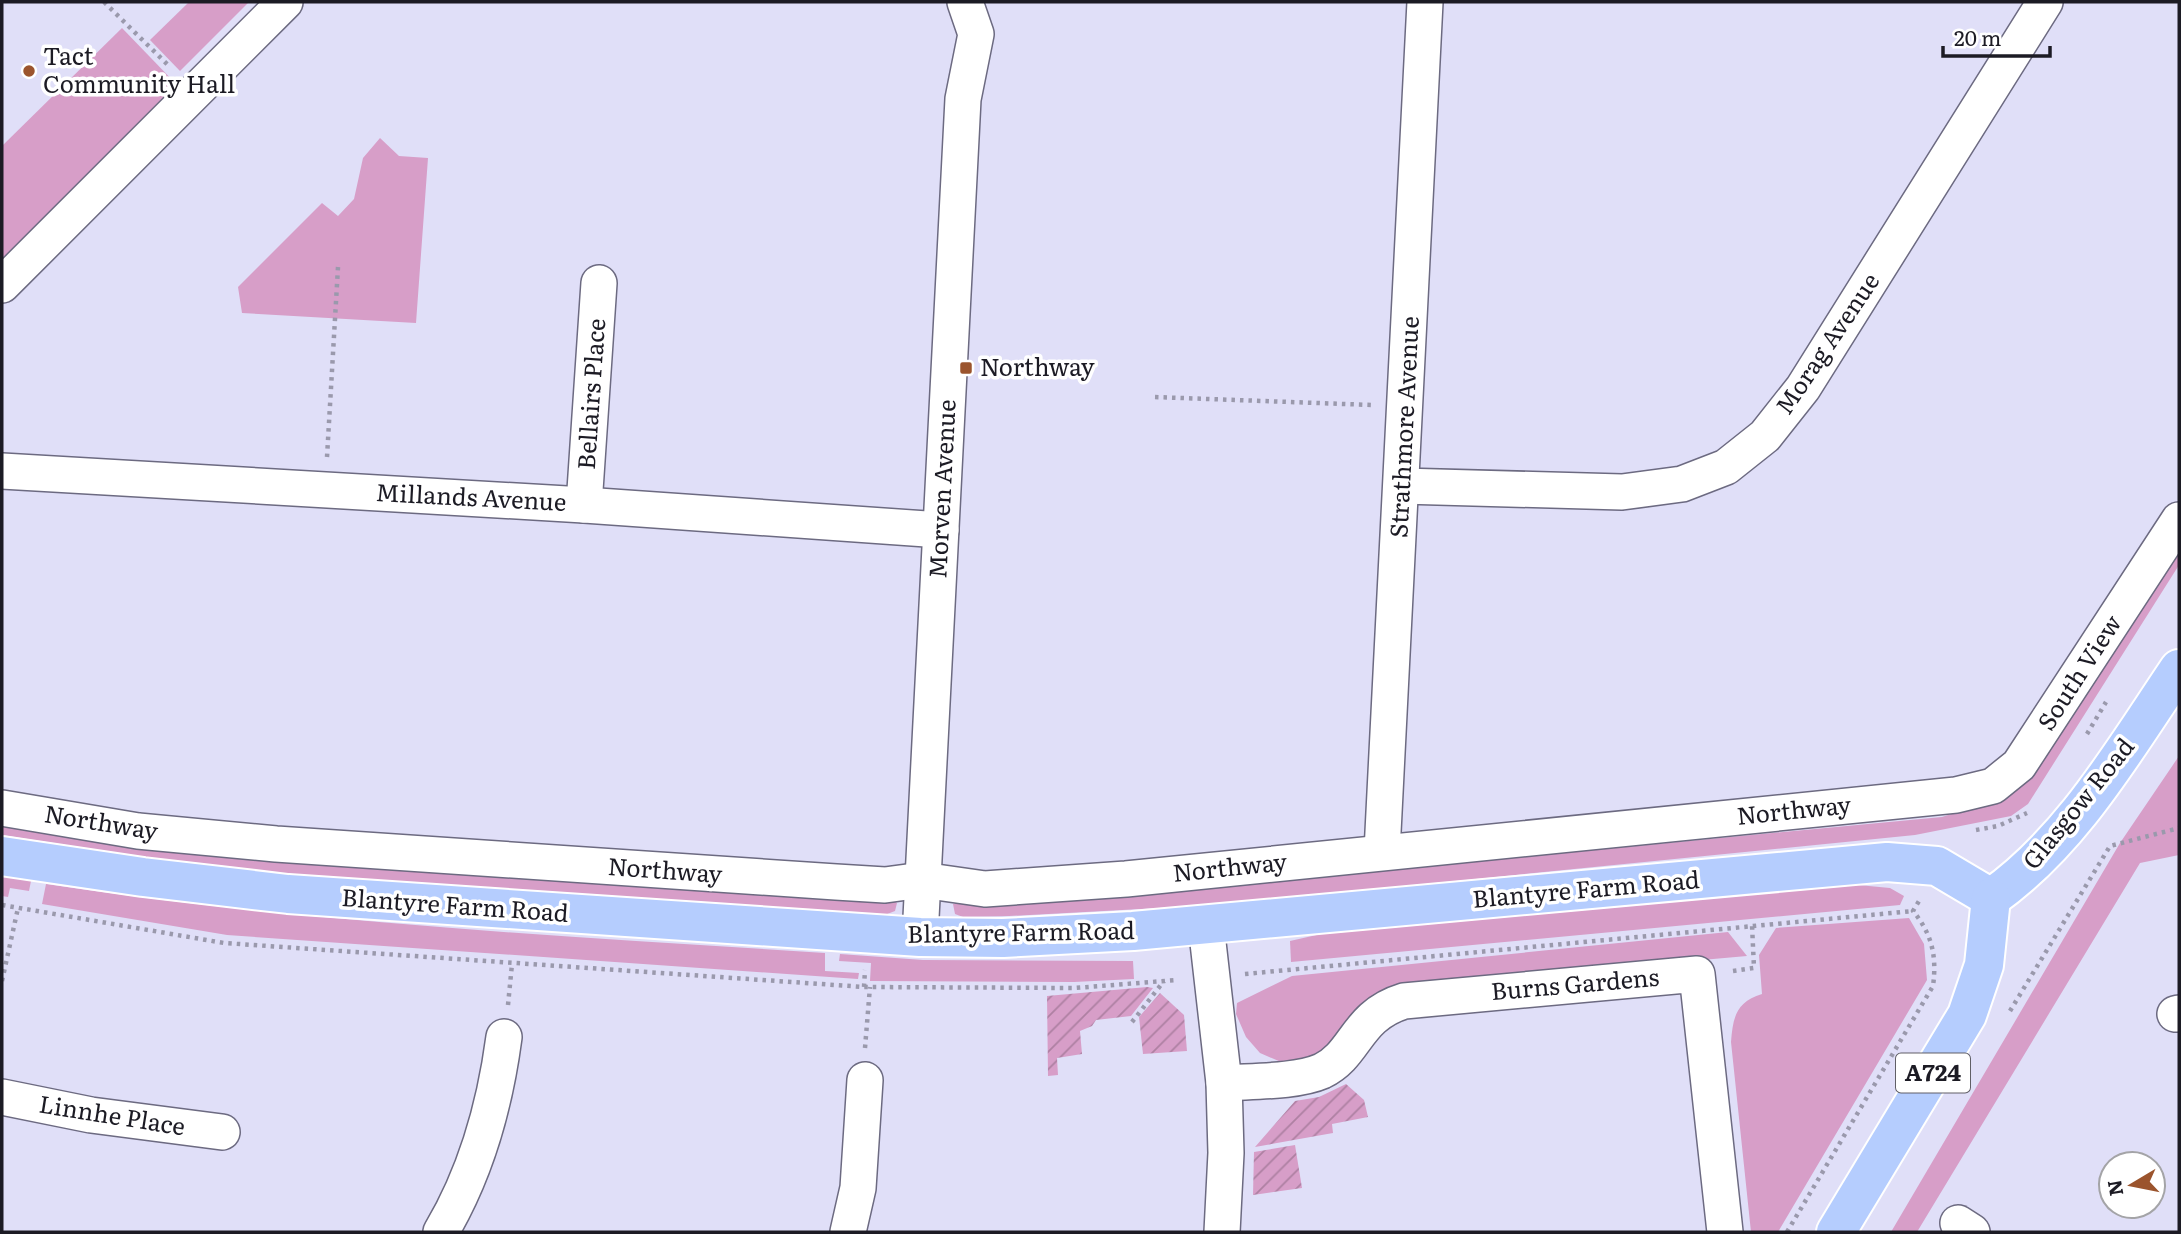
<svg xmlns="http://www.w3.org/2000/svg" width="2181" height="1234" font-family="Literata,serif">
  <defs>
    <pattern id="garden-furrows" width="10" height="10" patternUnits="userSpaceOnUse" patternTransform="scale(1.75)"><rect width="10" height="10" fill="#d79ec8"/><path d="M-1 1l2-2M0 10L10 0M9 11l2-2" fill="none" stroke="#ae80a2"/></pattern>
  </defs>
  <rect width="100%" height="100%" fill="#e0dff8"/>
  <!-- grass -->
  <g fill="#d79ec8">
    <polygon points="189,2 249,2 180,71 150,40"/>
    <polygon points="122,28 178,86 2,263 2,146"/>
    <polygon points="380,138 399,156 428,158 416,323 242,313 238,287 322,203 338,216 354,199 363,158"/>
    <polygon points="2179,545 2179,565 2028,804 2011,816 1915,835 1215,905 1009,916 963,917 955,914 953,904 958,903 1531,856 1942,817 1982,804 2036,767 2069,722"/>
    <polygon points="2179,756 2179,855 2140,863 1917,1232 1891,1232 2120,843"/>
    <polygon points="2,823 890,899 897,903 895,911 882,916 277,874 168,861 2,835"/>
    <polygon points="2,876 31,881 29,891 10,888 8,897 2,896"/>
    <path d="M46 884C305 923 565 936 825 953V971L859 973 858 979 227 935 42 904Z"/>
    <polygon points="1858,885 1890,888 1904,896 1900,905 1291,962 1290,941 1321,934"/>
    <path d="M1909 918 1924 944 1927 980 1778 1232H1751L1731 1042C1733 1017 1736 1002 1762 994L1759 955 1776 928Z"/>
    <polygon points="1728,932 1747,956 1395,987 1319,1054 1300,1061 1281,1062 1260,1053 1246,1037 1236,1014 1237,1003 1292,976"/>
    <polygon points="840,954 923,960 1133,961 1134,979 1074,982 870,981 871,963 839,961"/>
  </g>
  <!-- garden -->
  <g fill="url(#garden-furrows)">
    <polygon points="1147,987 1153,988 1131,1016 1096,1020 1092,1026 1080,1031 1082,1054 1057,1058 1058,1075 1048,1076 1047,996"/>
    <polygon points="1160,993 1184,1015 1187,1051 1143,1054 1139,1017"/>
    <polygon points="1346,1084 1364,1100 1368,1117 1332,1124 1333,1133 1255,1147 1295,1101 1319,1097"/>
    <polygon points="1295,1145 1302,1188 1253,1195 1254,1152"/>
  </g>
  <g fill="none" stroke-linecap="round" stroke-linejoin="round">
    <!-- minor casing -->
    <g stroke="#6c6a81" stroke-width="38">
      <g id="minor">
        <polyline points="2,285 285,2"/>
        <polyline points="2,471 584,505 941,530"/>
        <polyline points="1402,486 1622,492 1682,484 1726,467 1765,436 1803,388 2045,2"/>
        <polyline points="584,505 599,283"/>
        <polyline points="2,808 138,831 276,844 836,882 885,885 922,880 985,889 1126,879 1956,795 1993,786 2019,765 2179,520"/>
        <polyline points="1382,852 1425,2"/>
        <polyline points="1206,925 1224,1083 1226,1153 1222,1232"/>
        <polyline points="920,937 963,99 976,34 965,2"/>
        <polyline points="2175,1014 2179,1013"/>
        <path d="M1224 1083C1252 1081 1297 1082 1322 1071 1357 1054 1355 1016 1404 1001L1697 974 1725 1232"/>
        <polyline points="2,1097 91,1115 222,1132"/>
        <polyline points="1958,1223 1972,1232"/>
        <path d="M441 1232C476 1173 495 1105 504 1037"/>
        <polyline points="848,1232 858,1188 865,1080"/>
      </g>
    </g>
    <!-- major casing -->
    <g stroke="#fff" stroke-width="42">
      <g id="major">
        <polyline points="2,856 143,877 288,894 920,937 1003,938 1133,931 1887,862 1937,866 1991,898"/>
        <path d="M1991 898C2072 841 2124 750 2179 669"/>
        <polyline points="1836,1232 1967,1015 1984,965 1991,898"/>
      </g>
    </g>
    <!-- path -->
    <g stroke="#9a99ac" stroke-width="4.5" stroke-dasharray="3.5 5" stroke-linecap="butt">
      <polyline points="104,2 170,67"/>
      <polyline points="1155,397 1371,405"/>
      <polyline points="327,457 338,267"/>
      <polyline points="2087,734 2106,702"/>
      <polyline points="1976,830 1998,826 2027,813"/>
      <polyline points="2,905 224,943 864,987 1075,988 1177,980"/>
      <polyline points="1733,971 1754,968 1752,925"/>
      <polyline points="1245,974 1913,911"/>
      <polyline points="2,981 18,908"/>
      <polyline points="864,987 865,970"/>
      <polyline points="508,1005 512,964"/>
      <polyline points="2010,1011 2110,846 2179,828"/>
      <polyline points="1132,1022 1164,981"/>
      <polyline points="865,1048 870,987"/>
      <path d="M1787 1232 1933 986C1937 956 1932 934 1913 911L1919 901"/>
    </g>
    <!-- minor -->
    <use href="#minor" stroke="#fff" stroke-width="35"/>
    <!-- major -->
    <use href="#major" stroke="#b5cdfe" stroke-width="38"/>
  </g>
  <!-- markers -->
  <g fill="#9b542d" stroke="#fff" stroke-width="2.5">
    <circle cx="29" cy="71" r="7"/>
    <rect x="959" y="361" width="14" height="14" rx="3.5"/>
  </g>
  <g text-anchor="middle" stroke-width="7" stroke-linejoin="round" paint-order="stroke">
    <!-- shield labels -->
    <rect fill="#fff" stroke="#605f66" stroke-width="2" x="1896" y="1053.5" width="74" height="39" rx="5"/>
    <g font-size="23" font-weight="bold" fill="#1c1b24">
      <text x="1933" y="1081">A724</text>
    </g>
    <!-- poi labels -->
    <g font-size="24" fill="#1c1b24" stroke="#fff" text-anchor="start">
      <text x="43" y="65">Tact<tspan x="43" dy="28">Community Hall</tspan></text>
      <text x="980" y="376">Northway</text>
    </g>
    <!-- street labels -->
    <g font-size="24" fill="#1c1b24" stroke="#fff">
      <text transform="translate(1828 344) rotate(-56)" y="8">Morag Avenue</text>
      <text transform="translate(592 394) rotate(-86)" y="8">Bellairs Place</text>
      <text transform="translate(1405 427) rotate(-87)" y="8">Strathmore Avenue</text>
      <text transform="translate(943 489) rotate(-87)" y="8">Morven Avenue</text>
      <text transform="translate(471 498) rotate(3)" y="8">Millands Avenue</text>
      <text transform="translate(2080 673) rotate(-57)" y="8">South View</text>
      <text transform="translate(2079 804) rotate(-51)" y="8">Glasgow Road</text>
      <text transform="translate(1794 811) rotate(-6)" y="8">Northway</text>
      <text transform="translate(101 823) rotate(9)" y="8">Northway</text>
      <text transform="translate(1230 868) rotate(-6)" y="8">Northway</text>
      <text transform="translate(665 871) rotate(4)" y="8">Northway</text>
      <text transform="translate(1586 890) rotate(-5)" y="8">Blantyre Farm Road</text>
      <text transform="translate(455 906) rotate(4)" y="8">Blantyre Farm Road</text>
      <text transform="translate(1021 933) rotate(-1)" y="8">Blantyre Farm Road</text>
      <text transform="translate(1575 985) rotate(-5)" y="8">Burns Gardens</text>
      <text transform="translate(112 1116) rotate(9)" y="8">Linnhe Place</text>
    </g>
  </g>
  <!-- border -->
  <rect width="2181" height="1234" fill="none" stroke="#1c1b24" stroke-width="7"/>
  <!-- north arrow -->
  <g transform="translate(2132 1185) rotate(260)"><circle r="33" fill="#ffffff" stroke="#a4a4a7" stroke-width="2"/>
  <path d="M0-5L12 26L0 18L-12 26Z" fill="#9b542d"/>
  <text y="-10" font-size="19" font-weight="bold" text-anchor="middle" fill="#1c1b24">N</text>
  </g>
  <!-- scale -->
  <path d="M1943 46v10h107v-10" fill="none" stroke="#1c1b24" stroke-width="3.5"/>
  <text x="1954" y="46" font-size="21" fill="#1c1b24" stroke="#ffffff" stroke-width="5" paint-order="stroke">20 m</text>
</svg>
